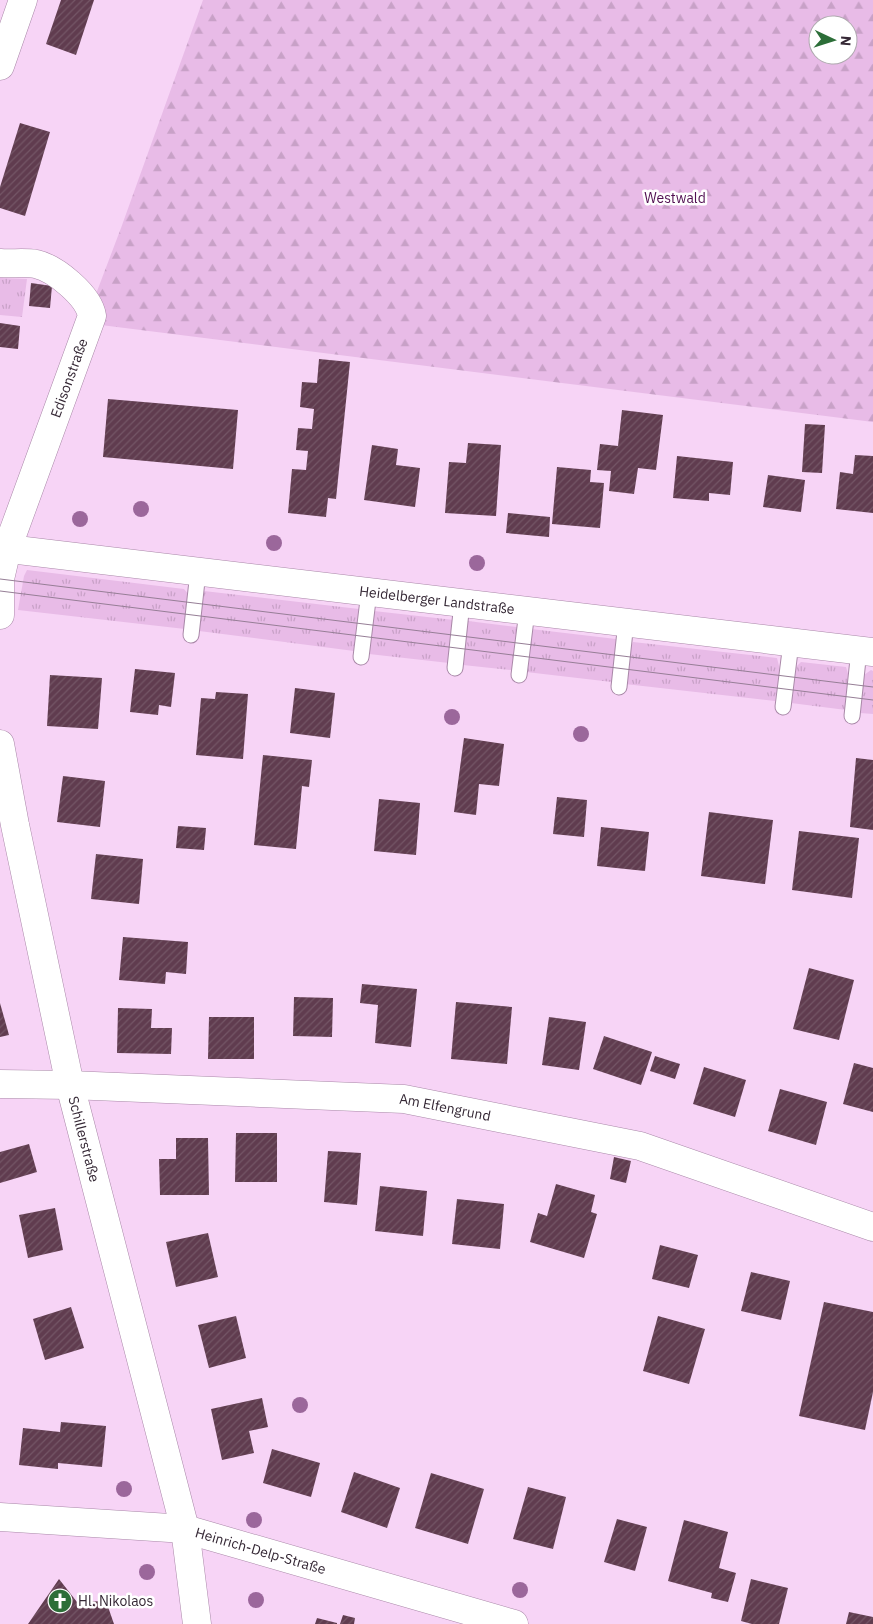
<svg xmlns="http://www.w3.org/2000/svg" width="873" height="1624" font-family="'IBM Plex Sans',sans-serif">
  <defs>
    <pattern id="grass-tufts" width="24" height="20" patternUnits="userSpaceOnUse" patternTransform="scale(1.25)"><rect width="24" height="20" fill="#e8bbe7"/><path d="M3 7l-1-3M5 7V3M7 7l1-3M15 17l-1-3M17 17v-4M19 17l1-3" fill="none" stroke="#c8a1c7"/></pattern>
    <pattern id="forest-firs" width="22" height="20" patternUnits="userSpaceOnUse" patternTransform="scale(1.25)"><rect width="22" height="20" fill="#e8bbe7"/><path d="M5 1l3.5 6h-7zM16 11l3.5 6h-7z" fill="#c8a1c7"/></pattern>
    <pattern id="building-hatch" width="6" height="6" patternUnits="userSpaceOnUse" patternTransform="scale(1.25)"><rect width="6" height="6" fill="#603c4f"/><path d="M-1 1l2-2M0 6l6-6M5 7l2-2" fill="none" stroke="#745666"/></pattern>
  </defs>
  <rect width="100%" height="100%" fill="#f7d4f6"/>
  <!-- grass -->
  <g fill="url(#grass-tufts)">
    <polygon points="0,278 27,279 22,317 0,315"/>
    <polygon points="27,570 184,589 189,595 185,629 18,610 24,576"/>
    <polygon points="204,591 359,609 354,651 199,631"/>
    <polygon points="374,611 454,620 449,663 369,654"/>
    <polygon points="468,621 517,627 514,667 511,670 463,665"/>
    <polygon points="531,629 616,639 612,682 526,672"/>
    <polygon points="633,642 777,658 780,670 775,701 625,684 629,651"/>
    <polygon points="801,662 846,667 849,677 846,710 791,703 795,668"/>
    <polygon points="871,670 873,671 873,714 860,713 864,675"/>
  </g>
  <!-- forest -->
  <path fill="url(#forest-firs)" fill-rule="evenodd" d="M203 0H873V422L85 323 121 228ZM818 25H848V55H818Z"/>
  <!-- building -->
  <g fill="url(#building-hatch)">
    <polygon points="61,0 94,0 76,55 46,44"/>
    <polygon points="20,123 50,132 25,216 0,208 0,187"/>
    <polygon points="31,283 52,286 50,308 29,306"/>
    <polygon points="0,323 20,326 18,349 0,347"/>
    <polygon points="319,359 350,362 336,499 328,498 326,517 288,513 292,469 306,470 308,451 296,450 298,428 312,429 314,409 300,407 302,382 317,383"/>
    <polygon points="108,399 238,410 233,469 103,457"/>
    <polygon points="622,410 663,415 656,470 638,468 634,494 609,491 611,471 597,470 600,444 618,446"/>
    <polygon points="805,424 825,425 822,473 802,472"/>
    <polygon points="468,443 501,445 496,516 445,513 449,462 466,463"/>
    <polygon points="372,445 398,449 396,465 420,468 415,507 364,500"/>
    <polygon points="855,455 873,456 873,513 836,509 840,472 853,474"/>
    <polygon points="677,456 733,462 730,495 709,493 709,501 673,498"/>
    <polygon points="557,467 591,470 590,482 604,483 600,528 552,524"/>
    <polygon points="768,475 805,480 801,512 763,507"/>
    <polygon points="508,513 550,517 549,537 506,533"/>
    <polygon points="135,669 175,673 171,707 159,705 158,715 130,712"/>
    <polygon points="50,675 102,678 98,729 47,726"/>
    <polygon points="295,688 335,693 330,738 290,733"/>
    <polygon points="216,692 248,694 243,759 196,755 201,698 215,699"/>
    <polygon points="464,738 504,744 499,786 479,784 476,815 454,812"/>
    <polygon points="263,755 312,760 309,787 302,786 296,849 254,845"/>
    <polygon points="856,758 873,760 873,830 850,827"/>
    <polygon points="63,776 105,781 100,827 57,822"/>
    <polygon points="557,797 587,800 584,837 553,834"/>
    <polygon points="379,799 420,803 416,855 374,851"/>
    <polygon points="709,812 773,820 765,884 701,876"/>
    <polygon points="178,826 206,828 204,850 176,848"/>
    <polygon points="601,827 649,832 645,871 597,866"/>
    <polygon points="799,831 859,838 852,898 792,890"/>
    <polygon points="96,854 143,859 139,904 91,899"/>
    <polygon points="123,937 188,942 186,974 166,972 165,984 119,980"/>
    <polygon points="809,968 854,980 839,1040 793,1029"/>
    <polygon points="362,984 417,989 411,1047 375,1043 378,1005 360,1003"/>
    <polygon points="294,997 333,998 332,1037 293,1036"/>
    <polygon points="456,1002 512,1007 507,1064 451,1059"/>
    <polygon points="0,1003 9,1035 0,1037"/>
    <polygon points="118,1008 152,1009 151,1028 172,1028 171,1054 117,1053"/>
    <polygon points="209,1017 254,1017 254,1059 208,1059"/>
    <polygon points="549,1017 586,1022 579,1070 542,1065"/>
    <polygon points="604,1036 652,1052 641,1085 593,1069"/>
    <polygon points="655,1056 680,1064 675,1079 650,1071"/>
    <polygon points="854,1063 873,1068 873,1112 843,1104"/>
    <polygon points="704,1067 746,1080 735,1117 693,1104"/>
    <polygon points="780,1089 827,1102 816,1145 768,1131"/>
    <polygon points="236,1133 277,1133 277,1182 235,1182"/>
    <polygon points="176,1138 208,1138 209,1195 160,1195 159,1159 176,1159"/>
    <polygon points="29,1144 37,1172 0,1183 0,1152"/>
    <polygon points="328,1151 361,1153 357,1205 324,1202"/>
    <polygon points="614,1157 631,1161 626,1183 610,1179"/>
    <polygon points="556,1184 595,1195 591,1212 597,1214 584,1258 530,1242 538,1213 547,1216"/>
    <polygon points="380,1186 427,1191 423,1236 375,1231"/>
    <polygon points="457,1199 504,1204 500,1249 452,1244"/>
    <polygon points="55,1208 63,1250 28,1258 19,1215"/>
    <polygon points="208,1233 218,1277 176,1287 166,1242"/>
    <polygon points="660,1245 698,1255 689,1288 652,1279"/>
    <polygon points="751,1272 790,1281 781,1320 741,1311"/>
    <polygon points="824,1302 873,1312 873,1392 865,1430 799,1416"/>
    <polygon points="71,1307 84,1348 45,1360 33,1319"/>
    <polygon points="236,1316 246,1358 209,1368 198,1325"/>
    <polygon points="658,1316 705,1329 689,1384 643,1371"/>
    <polygon points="262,1398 268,1427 249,1431 254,1453 222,1460 211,1409"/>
    <polygon points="61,1422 106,1426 102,1467 58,1463 58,1469 19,1465 23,1428 60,1432"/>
    <polygon points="272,1449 320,1463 311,1497 263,1483"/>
    <polygon points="354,1472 400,1488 387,1528 341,1512"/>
    <polygon points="431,1473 484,1489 468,1544 415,1528"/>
    <polygon points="528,1487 566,1497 553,1549 513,1539"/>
    <polygon points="617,1519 647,1527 635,1571 604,1562"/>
    <polygon points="684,1520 728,1532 719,1568 736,1573 728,1602 711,1598 712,1593 668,1581"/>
    <polygon points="59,1579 77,1602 106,1601 114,1624 28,1624"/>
    <polygon points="751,1579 788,1588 779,1624 752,1624 741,1621"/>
    <polygon points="849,1612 873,1617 873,1624 846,1624"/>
    <polygon points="343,1615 355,1618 354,1624 340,1624"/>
    <polygon points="317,1618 337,1623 337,1624 315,1624"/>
  </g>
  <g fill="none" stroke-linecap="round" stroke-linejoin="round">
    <!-- lane casing -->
    <g stroke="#a988a8" stroke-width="17">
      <g id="lane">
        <polyline points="191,635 198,572"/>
        <polyline points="361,657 369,592"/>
        <polyline points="455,668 462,603"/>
        <polyline points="519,675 527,611"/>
        <polyline points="619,687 626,622"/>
        <polyline points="783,707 791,643"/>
        <polyline points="852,716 859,650"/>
      </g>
    </g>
    <!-- street casing -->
    <g stroke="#a988a8" stroke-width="29">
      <g id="street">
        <polyline points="0,66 23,0"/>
        <path d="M0 263C11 264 25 262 36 264 55 268 89 296 92 316L7 549 0 579V615"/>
        <path id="s1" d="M0 744 15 825 70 1085 185 1529 197 1624"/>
        <path id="s2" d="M0 1084 70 1085 404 1099 640 1146 873 1227"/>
        <path id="s3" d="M0 1517 185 1529 514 1624"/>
      </g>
    </g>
    <!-- secondary casing -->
    <g stroke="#a988a8" stroke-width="29">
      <g id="secondary">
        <path id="s4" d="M0 548 873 652"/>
      </g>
    </g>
    <!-- lane -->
    <use href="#lane" stroke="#fff" stroke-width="15"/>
    <!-- street -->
    <use href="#street" stroke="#fff" stroke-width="28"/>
    <!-- secondary -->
    <use href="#secondary" stroke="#fff" stroke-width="28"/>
    <!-- tram -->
    <g stroke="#967e96" stroke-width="1">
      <polyline points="0,579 873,687"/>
      <polyline points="0,591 873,700"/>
    </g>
  </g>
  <!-- trees -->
  <g fill="#9b679b">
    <circle cx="141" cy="509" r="8"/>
    <circle cx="80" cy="519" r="8"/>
    <circle cx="274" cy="543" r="8"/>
    <circle cx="477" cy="563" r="8"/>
    <circle cx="452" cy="717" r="8"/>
    <circle cx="581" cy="734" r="8"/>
    <circle cx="300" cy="1405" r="8"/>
    <circle cx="124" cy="1489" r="8"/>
    <circle cx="254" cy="1520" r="8"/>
    <circle cx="147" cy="1572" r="8"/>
    <circle cx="520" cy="1590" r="8"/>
    <circle cx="256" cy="1600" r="8"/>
  </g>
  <!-- icons -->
  <defs>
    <g id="church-disc" transform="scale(1.25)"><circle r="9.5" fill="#2c6e38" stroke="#fff"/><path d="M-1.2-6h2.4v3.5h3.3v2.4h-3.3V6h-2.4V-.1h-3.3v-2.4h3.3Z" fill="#fff"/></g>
  </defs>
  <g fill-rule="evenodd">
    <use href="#church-disc" x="60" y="1601"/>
  </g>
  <g text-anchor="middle" stroke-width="5" stroke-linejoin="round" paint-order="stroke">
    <!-- park labels -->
    <g font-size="14" fill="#500e51" stroke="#fff">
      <text x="675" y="203">Westwald</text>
    </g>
    <!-- street labels -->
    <g font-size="14" fill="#352835" stroke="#fff">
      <text transform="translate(69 378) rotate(-70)" y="5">Edisonstraße</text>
      <text dy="5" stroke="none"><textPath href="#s4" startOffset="440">Heidelberger Landstraße</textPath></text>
      <text dy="5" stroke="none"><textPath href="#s2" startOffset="446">Am Elfengrund</textPath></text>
      <text dy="5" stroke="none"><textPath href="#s1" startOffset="404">Schillerstraße</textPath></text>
      <text dy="5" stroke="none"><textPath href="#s3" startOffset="264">Heinrich-Delp-Straße</textPath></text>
    </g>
    <!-- poi labels -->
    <g font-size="14" fill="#352835" stroke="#fff" text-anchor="start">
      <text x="78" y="1606">Hl. Nikolaos</text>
    </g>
  </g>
  <!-- north arrow -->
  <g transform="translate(833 40) rotate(94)"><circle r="24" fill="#ffffff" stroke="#aea9ae"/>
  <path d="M0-4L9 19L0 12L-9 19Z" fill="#2c6e38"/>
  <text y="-8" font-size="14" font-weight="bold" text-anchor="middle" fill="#352835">N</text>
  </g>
</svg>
